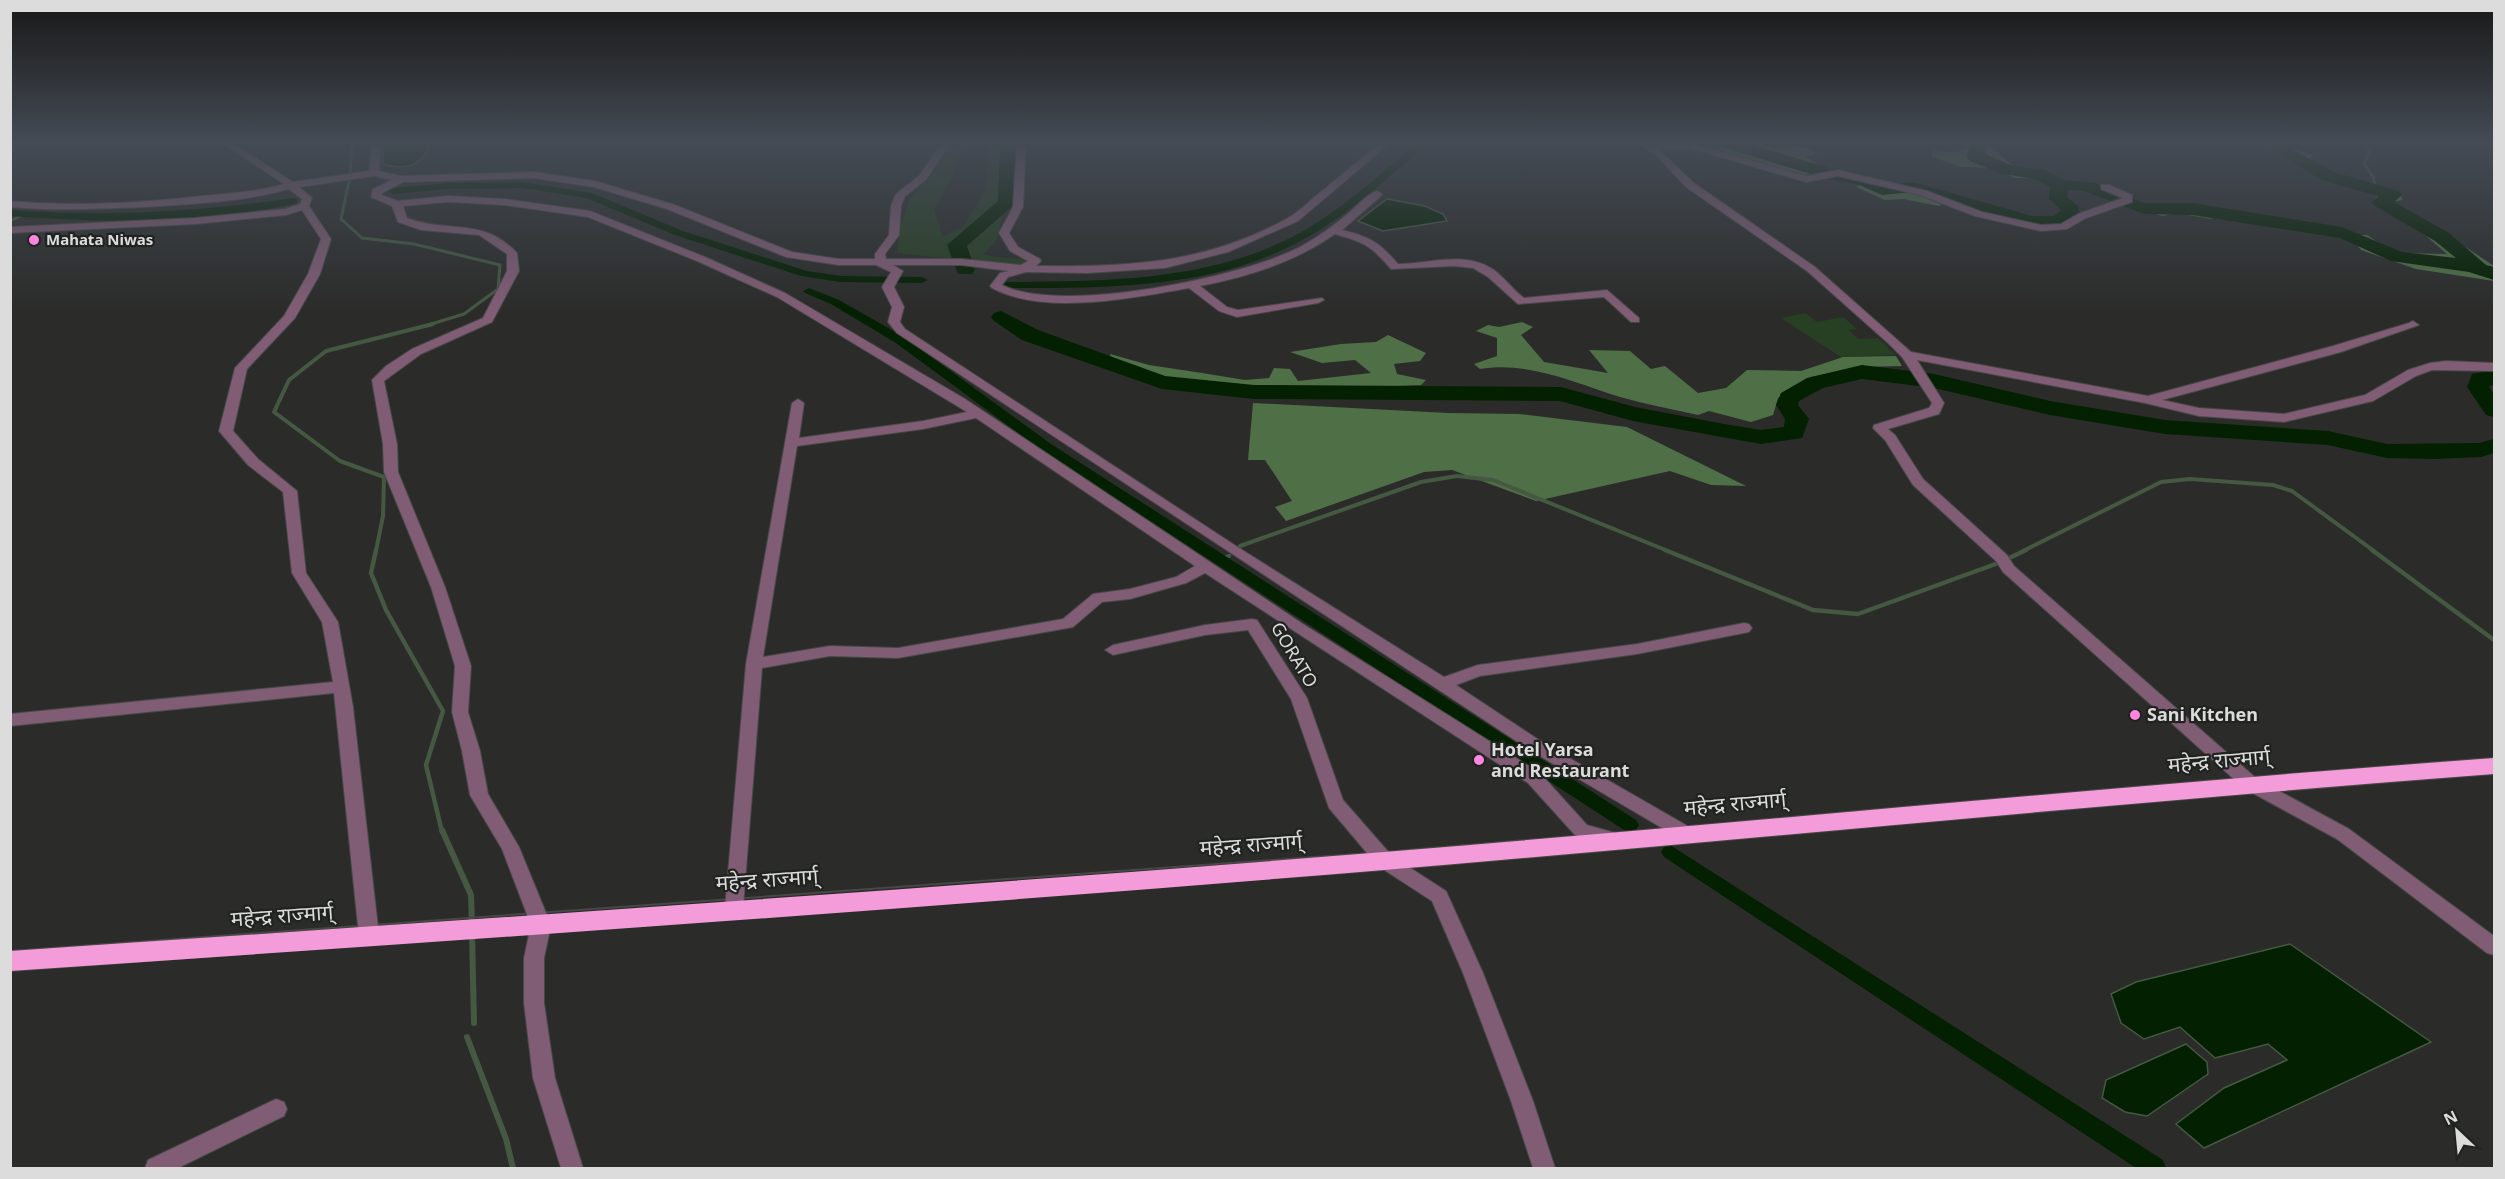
<svg xmlns="http://www.w3.org/2000/svg" width="2505" height="1179" font-family="'Noto Sans','Noto Sans Devanagari',sans-serif">
  <rect width="100%" height="100%" fill="#2b2c2a"/>
  <!-- green -->
  <g fill="#273f22">
    <path d="M949 143H967L959 150 954 173 934 210 943 237 964 226 985 191 989 143H1016L1010 182 997 239 984 254C998 259 1012 257 1027 260L1023 266 897 253 899 230 909 201 939 166Z"/>
    <polygon points="1805,313 1817,322 1843,317 1857,329 1849,330 1858,339 1878,338 1896,355 1841,357 1781,318"/>
  </g>
  <!-- forest -->
  <g fill="#4f6f47">
    <polygon points="1727,143 1755,143 1776,149 1790,143 1818,153 1806,157 1826,169 1801,176 1716,149"/>
    <path d="M1966 143H1988C1994 154 2019 168 2031 178H2014L1997 168 1961 167 1932 157V150L1953 153 1969 148Z"/>
    <path d="M2258 143C2277 143 2293 150 2313 154L2308 162 2343 178 2400 195 2403 200 2389 202 2422 218 2494 266V281L2416 269 2361 250 2349 235H2367L2394 253 2447 254 2425 235 2374 201 2378 194 2310 172Z"/>
    <polygon points="1867,181 1921,194 1942,205 1938,206 1904,199 1885,200 1856,187"/>
    <polygon points="2132,202 2154,209 2157,204 2188,204 2224,213 2211,219 2178,213 2163,216 2127,206"/>
    <path d="M1522 322 1533 327 1521 335 1544 362 1608 373 1589 350 1630 351 1651 369 1665 366 1698 393 1726 388 1747 370 1801 371 1843 357 1896 356 1902 366 1860 367 1811 377 1778 398 1773 415 1751 422 1709 411 1698 415C1672 409 1645 404 1620 397 1575 383 1529 361 1480 369L1474 364 1497 356V338L1476 331 1488 325 1499 327Z"/>
    <polygon points="1388,335 1426,353 1420,361 1394,364 1397,374 1426,380 1421,385 1243,392 1198,391 1111,362 1110,354 1149,365 1202,373 1245,380 1269,378 1274,368 1290,369 1298,381 1371,373 1355,360 1322,363 1290,352 1341,344 1376,342"/>
    <polygon points="1253,403 1448,413 1519,414 1627,427 1746,486 1711,485 1670,471 1536,501 1452,470 1424,472 1286,521 1275,507 1292,501 1265,460 1248,460"/>
  </g>
  <!-- water -->
  <g fill="#032000" stroke="#445842" stroke-width="1.5">
    <path d="M383 143H430C424 166 404 171 383 164Z"/>
    <polygon points="1387,199 1425,206 1443,214 1447,221 1383,231 1358,221"/>
    <polygon points="2290,944 2431,1042 2204,1148 2176,1124 2224,1088 2287,1060 2268,1044 2215,1058 2180,1027 2144,1039 2121,1023 2111,994 2136,982"/>
    <polygon points="2186,1044 2207,1062 2208,1074 2147,1116 2125,1112 2102,1098 2106,1080"/>
  </g>
  <g fill="none" stroke-linecap="round" stroke-linejoin="round">
    <!-- stream-far3 -->
    <g stroke="#445842" stroke-width="3">
      <polyline points="352,143 350,176 341,219 362,238 414,244 500,265 498,289 464,314 428,325"/>
      <polyline points="2364,143 2369,152 2364,163 2373,177 2376,189"/>
      <polyline points="10,221 23,215"/>
    </g>
    <!-- stream-far2 -->
    <g stroke="#445842" stroke-width="4">
      <polyline points="1240,546 1421,482 1457,476 1493,480 1668,551"/>
      <polyline points="376,551 383,516 384,477 340,461 274,412 289,380 326,351 433,324"/>
      <polyline points="2023,551 2161,482 2190,479 2273,485 2292,491 2374,551"/>
    </g>
    <!-- stream-far1 -->
    <g stroke="#445842" stroke-width="4.5">
      <polyline points="376,550 371,573 386,610 443,711 426,765 442,832"/>
      <polyline points="1665,550 1813,610 1858,614 2001,562 2026,550"/>
      <polyline points="2372,550 2494,640"/>
      <polyline points="1222,559 1229,556"/>
    </g>
    <!-- stream -->
    <g stroke="#445842" stroke-width="6">
      <polyline points="442,830 471,895 472,925"/>
      <polyline points="472,933 474,1023"/>
      <polyline points="467,1037 506,1139 513,1168"/>
    </g>
    <!-- canal -->
    <g fill="#032000" fill-rule="evenodd">
      <path d="M1418 143H1428C1415 157 1397 169 1383 182 1354 207 1324 230 1289 247 1203 289 1100 288 1006 288L1000 285 1006 282C1112 281 1226 282 1318 222 1354 199 1385 169 1418 143Z"/>
      <polygon points="522,182 592,193 683,231 807,271 841,276 922,277 928,280 922,283 841,282 801,276 675,235 586,198 522,188 449,189 393,194 388,191 393,188 449,183"/>
      <path d="M293 198 297 199V203C207 224 101 223 10 216V210C106 217 199 212 293 198Z"/>
      <polygon points="809,288 839,300 904,337 1051,444 1636,820 1639,825 1636,830 1630,832 1624,830 1041,450 896,343 831,304 805,293 803,291"/>
      <polygon points="1670,845 2163,1160 2166,1168 2136,1168 1664,857 1661,852 1664,847"/>
    </g>
    <!-- river -->
    <g fill="#032000" fill-rule="evenodd">
      <polygon points="1000,143 1016,143 1016,203 967,246 975,270 972,274 958,274 947,245 998,201"/>
      <polygon points="1721,143 1746,143 1836,170 1868,176 1885,185 1913,182 2032,216 2054,216 2061,210 2049,199 2050,187 2035,179 2002,174 1970,161 1967,157 1970,143 1986,143 1985,154 2011,165 2045,170 2065,180 2096,183 2144,203 2192,203 2342,227 2402,252 2456,258 2435,241 2375,206 2372,202 2378,196 2322,180 2260,143 2280,143 2334,172 2399,191 2402,195 2394,202 2449,233 2486,265 2494,267 2494,280 2469,272 2391,261 2340,238 2192,215 2144,214 2084,191 2068,190 2067,197 2079,207 2078,216 2066,225 2031,228 1912,192 1882,195 1857,184 1827,179 1723,147"/>
      <polygon points="1001,311 1038,330 1165,376 1254,385 1561,387 1635,407 1724,424 1761,430 1784,427 1785,419 1776,405 1781,393 1807,378 1862,365 1934,374 2050,401 2165,420 2328,431 2387,444 2479,443 2494,439 2494,453 2481,457 2435,459 2387,458 2328,445 2165,434 2050,415 1934,388 1862,379 1823,388 1799,401 1798,405 1809,419 1802,438 1761,444 1633,421 1560,401 1254,399 1162,389 1022,340 994,321 991,317 994,313"/>
      <polygon points="2494,370 2494,384 2489,387 2494,394 2494,417 2486,415 2467,387 2472,374"/>
    </g>
    <!-- street casing -->
    <g stroke="#474846" stroke-width="2">
      <g id="street">
        <path d="M222 143H232L293 182 369 171 372 143H381L379 171 401 176 534 172 595 181 675 205 792 252 839 259H875V254L889 235 891 206 896 194 919 176 942 143H950L926 180 905 196 901 206 899 235 885 254 886 259H962L1021 265 1028 261 1010 251 999 233 1013 207 1017 143H1026L1023 207 1009 233 1018 247 1040 259 1041 261 1036 266C1127 267 1206 264 1288 218 1299 212 1308 202 1317 195 1338 178 1359 160 1381 143H1390L1298 221 1228 252 1165 268 1087 273 1026 272 1008 277 1002 285C1060 315 1243 277 1300 247 1316 238 1331 228 1345 216 1355 209 1365 195 1377 191L1382 194 1381 196 1342 230C1370 237 1378 241 1398 264 1429 264 1465 250 1494 270 1505 278 1513 290 1524 298L1607 290 1639 318V322H1631L1604 297 1518 304 1488 277 1473 268 1454 266 1391 269C1370 245 1366 243 1335 234 1295 262 1248 277 1200 286L1227 307 1238 310 1322 298 1324 300 1318 303 1237 317 1219 311 1189 288C1132 298 1045 316 992 288L990 286 1000 273 1009 271 962 265H893L903 271 894 287 904 307 900 322 905 329 1236 546 1444 677 1478 665 1637 644 1744 623 1749 624 1752 628 1749 632 1744 633 1637 654 1480 676 1456 685 1545 744 1691 828 1694 833 1691 838 1685 840 1679 838 1533 752 897 333 888 322 892 307 882 287 891 272 876 265H839L786 257 667 209 594 187 534 178 403 182 382 193 381 195 398 201 448 196 504 199 590 211 705 257 785 293 965 399 1303 624 1540 773 1587 825 1619 834 1622 839 1619 844 1613 846 1575 835 1528 783 1205 573 1186 583 1130 599 1102 602 1073 627 1068 628 898 658 830 656 762 668 743 908 741 914 734 916 727 914 725 908 746 664 792 403 798 399 804 403 799 438 923 421 967 412 777 297 697 261 588 217 504 205 448 202 403 206 407 218C449 234 482 216 517 253L519 271 492 322 421 354 384 381 397 444 398 472 445 587 471 666 468 712 480 751 488 794 519 847 551 925 544 958V1003L555 1078 583 1168H561L533 1078 524 1003V958L531 925 502 849 470 795 462 751 452 712 455 666 431 587 384 472 383 444 372 380 386 366 412 349 483 318 507 271V254L479 235 421 230 398 222 392 206 371 197 373 189 392 180 374 176 299 187 312 198 309 206 331 239 320 274 295 318 247 369 233 431 258 459 297 491 306 573 338 622 353 707 379 936 376 942 369 944 362 942 359 936 334 693 10 726V714L333 682 322 622 292 573 283 492 248 465 219 431 235 368 284 316 308 274 321 239 302 210 286 215 195 224 10 233V227L195 218 285 209 300 204 302 199 289 189C243 202 192 204 144 207 99 209 55 211 10 207V201C74 207 139 203 202 196 230 193 257 192 284 184ZM976 418 1195 566 1176 577 1130 589 1093 594 1063 619 898 648 830 646 763 657 797 446 923 429Z"/>
        <polygon points="1638,143 1691,143 1806,176 1838,170 1927,191 1982,212 2041,225 2061,224 2078,214 2123,198 2101,189 2101,185 2109,185 2132,195 2132,202 2086,218 2067,229 2041,231 1975,216 1920,195 1838,176 1806,182 1689,148 1657,148 1694,183 1815,267 1911,352 2148,396 2333,346 2409,323 2413,321 2419,325 2341,352 2162,400 2199,408 2284,414 2365,395 2408,370 2430,363 2446,361 2494,363 2494,371 2432,370 2416,376 2373,401 2284,422 2199,416 2145,403 1917,360 1944,403 1939,414 1888,429 1895,435 1923,479 2007,555 2014,566 2257,779 2349,829 2494,936 2494,955 2487,953 2337,839 2245,789 2003,572 1996,561 1913,485 1885,440 1873,428 1874,425 1929,408 1932,403 1902,357 1888,343 1807,271 1686,187 1657,156"/>
        <polygon points="1252,619 1257,620 1307,698 1343,800 1392,856 1446,891 1483,973 1533,1101 1555,1168 1533,1168 1511,1101 1463,973 1432,901 1378,866 1329,808 1291,699 1248,630 1205,635 1113,655 1105,650 1113,645 1205,625"/>
        <polygon points="276,1099 284,1102 287,1109 284,1116 178,1168 145,1168 148,1160"/>
      </g>
    </g>
    <!-- highway casing -->
    <g stroke="#474846" stroke-width="2">
      <path id="highway" d="M2494 758V774C2124 802 1754 839 1384 870 926 908 468 940 10 971V951C468 920 926 889 1384 852 1754 822 2124 785 2494 758Z"/>
    </g>
    <!-- street -->
    <use href="#street" fill="#805c75" fill-rule="evenodd"/>
    <!-- highway -->
    <use href="#highway" fill="#f49bda" fill-rule="evenodd"/>
  </g>
  <!-- sky -->
  <linearGradient id="sky" x2="0" y2="1"><stop stop-color="#181817"/><stop offset="0.46" stop-color="#444b55"/><stop offset="1" stop-color="#444b55" stop-opacity="0"/></linearGradient>
  <rect width="2505" height="308" fill="url(#sky)"/>
  <!-- markers -->
  <g fill="#ff85de" stroke="#212321" stroke-width="2">
    <circle cx="34" cy="240" r="6"/>
    <circle cx="2135" cy="715" r="6"/>
    <circle cx="1479" cy="760" r="6"/>
  </g>
  <g text-anchor="middle" stroke-width="4.5" stroke-linejoin="round" paint-order="stroke">
    <!-- far-poi labels -->
    <g font-size="15" font-weight="bold" fill="#dbdcdb" stroke="#212321" text-anchor="start">
      <text x="46" y="245">Mahata Niwas</text>
    </g>
    <!-- street labels -->
    <g font-size="18" fill="#dbdcdb" stroke="#212321">
      <text transform="translate(1294 655) rotate(59)" y="6">GORATO</text>
    </g>
    <!-- poi labels -->
    <g font-size="18" font-weight="bold" fill="#dbdcdb" stroke="#212321" text-anchor="start">
      <text x="2147" y="721">Sani Kitchen</text>
      <text x="1491" y="756">Hotel Yarsa<tspan x="1491" dy="21">and Restaurant</tspan></text>
    </g>
    <!-- near-street labels -->
    <g font-size="21" fill="#dbdcdb" stroke="#212321">
      <text transform="translate(2219 761) rotate(-5)" y="7">महेन्द्र राज्मार्ग्</text>
      <text transform="translate(1735 804) rotate(-5)" y="7">महेन्द्र राज्मार्ग्</text>
      <text transform="translate(1251 845) rotate(-4)" y="7">महेन्द्र राज्मार्ग्</text>
      <text transform="translate(767 880) rotate(-4)" y="7">महेन्द्र राज्मार्ग्</text>
      <text transform="translate(282 916) rotate(-4)" y="7">महेन्द्र राज्मार्ग्</text>
    </g>
  </g>
  <!-- border -->
  <rect width="2505" height="1179" fill="none" stroke="#dbdcdb" stroke-width="24"/>
  <!-- north arrow -->
  <g transform="translate(2457 1131) rotate(334)" stroke="#212321" stroke-width="4.5" paint-order="stroke">
  <path d="M0-4.5L10 22L0 15L-10 22Z" fill="#dbdcdb"/>
  <text y="-9" font-size="16" font-weight="bold" text-anchor="middle" fill="#dbdcdb">N</text>
  </g>
</svg>
